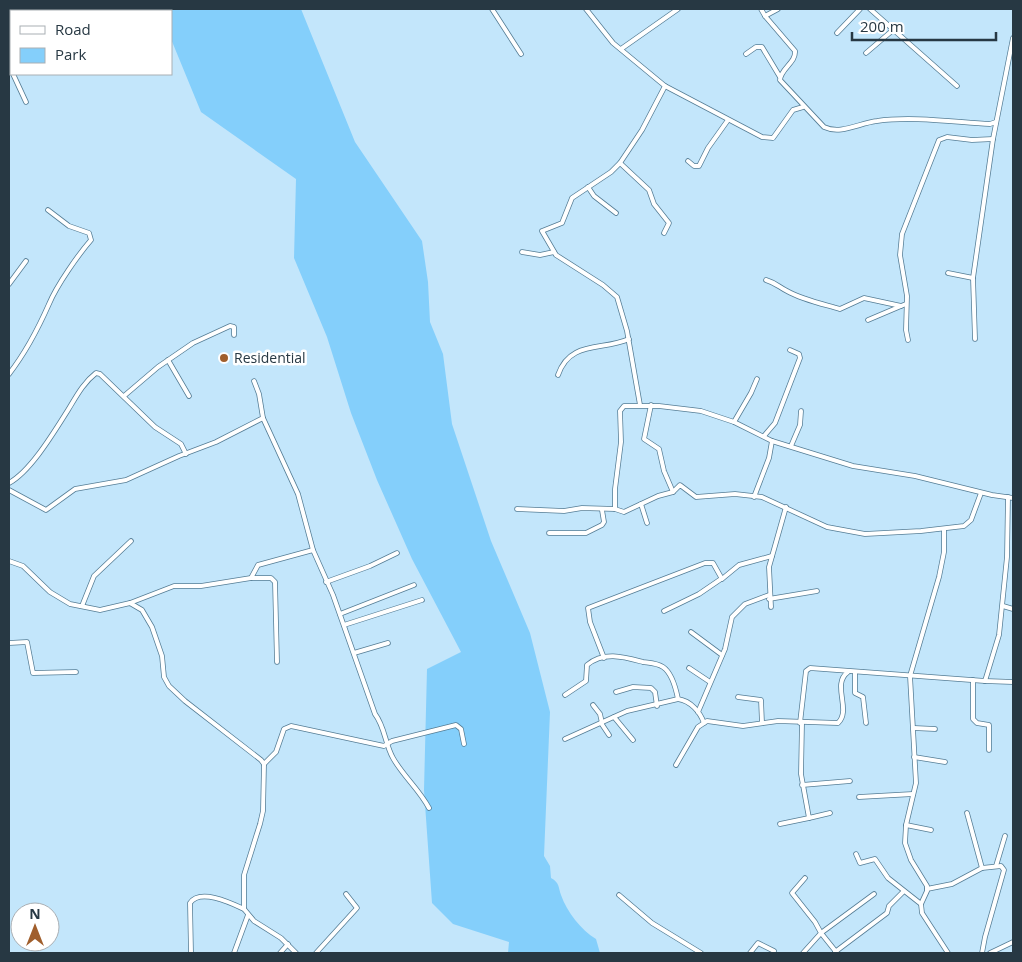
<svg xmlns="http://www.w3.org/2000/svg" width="1022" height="962" font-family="'Open Sans',sans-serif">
  <rect width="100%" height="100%" fill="#c3e6fb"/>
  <!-- green -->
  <path fill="#84cffb" d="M129 9H301L355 142 422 241 428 282 430 322 443 354 452 424 491 541 530 633 550 712 544 856 550 866 551 878C560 883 558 887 561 895 567 912 581 930 596 939L600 953H508L509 942 453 924 432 903 424 790 427 669 461 652 412 559 377 480 351 413 327 337 294 258 296 179 201 112 171 39V11H133Z"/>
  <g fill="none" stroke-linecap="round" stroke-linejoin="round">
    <!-- street casing -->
    <g stroke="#557d95" stroke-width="5.5">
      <g id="street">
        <polyline points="492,9 521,54"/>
        <polyline points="586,9 613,43 665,86 762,137 773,138 793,110 803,107"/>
        <path d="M761 9 765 16 795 51C796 63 781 68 780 80L824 127C841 135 859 123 877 121 912 116 954 122 990 124L996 122"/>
        <polyline points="870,9 957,86"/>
        <polyline points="765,16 778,9"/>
        <polyline points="837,33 860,9"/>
        <polyline points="621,49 678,9"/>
        <polyline points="866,53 893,30"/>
        <polyline points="746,54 756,47 762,47 780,77"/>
        <polyline points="9,63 11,70"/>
        <polyline points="13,74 26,102"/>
        <polyline points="688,161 694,166 699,166 708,148 728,120"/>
        <polyline points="620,163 649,190 654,204 669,223 664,233"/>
        <polyline points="588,187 594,196 616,213"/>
        <polyline points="522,252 540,255 554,252"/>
        <polyline points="948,273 973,278"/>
        <path d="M766 280C776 283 779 287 787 291 803 300 823 304 840 309L864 298 901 306 906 304"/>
        <polyline points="9,284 26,261"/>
        <polyline points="868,320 901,306"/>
        <polyline points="975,339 973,278 993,139 1013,38"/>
        <polyline points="908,340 906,330 907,296 900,255 902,234 939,140 947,137 972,140 993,139"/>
        <polyline points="168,360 189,396"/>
        <path d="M9 374C26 352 38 329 49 304 57 285 78 255 91 240L89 233 69 226 48 210"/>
        <path d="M558 375C570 340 602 351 629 339"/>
        <path d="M254 381 259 394 263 418 298 494 313 550 333 595 375 714C385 727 385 744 393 758 403 776 419 789 429 808"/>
        <polyline points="124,396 158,367 193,343 230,326 234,327 234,335"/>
        <polyline points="640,405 627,331 617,297 603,285 556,255 542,231 562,223 572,198 611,172 620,163 642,130 665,86"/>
        <polyline points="651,405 644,439 659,449 664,471 673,492"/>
        <polyline points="734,422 751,393 757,379"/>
        <polyline points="764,436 775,423 800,358 799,354 790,350"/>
        <polyline points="791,446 800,425 801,411"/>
        <path d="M9 483C31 471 54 432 68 410 76 397 83 383 96 373L100 374 155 427 181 444 186 454"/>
        <polyline points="9,490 46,510 75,489 126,480 179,456 216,442 263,418"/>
        <polyline points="754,497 769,458 772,441"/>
        <polyline points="641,504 647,523"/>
        <polyline points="517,509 564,511 582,508 615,509 624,512 658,496 673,492 680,485 696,497 735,494 762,497 827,527 865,534 921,531 964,526 971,520 981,493"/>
        <polyline points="615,509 615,489 621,442 620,411 624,406 659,406 701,411 734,422 772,441 853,466 915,476 992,495 1013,498"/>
        <polyline points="944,529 944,552 939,577 910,676 916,783 906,825 905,843 911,860 927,886 927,891 921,904 922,913 948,953"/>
        <polyline points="549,533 586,533 602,525 604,522 602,510"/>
        <polyline points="9,561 23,566 50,592 70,604 100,610 130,603 142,610 152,627 162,656 164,677 169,686 185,701 261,760 264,764 263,811 260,824 244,875 244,909 254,921 281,938 296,953"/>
        <polyline points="251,578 271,578 275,582 277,662"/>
        <polyline points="326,582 370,566 397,553"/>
        <polyline points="769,599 817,591"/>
        <polyline points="130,603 174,586 201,586 251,578 258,565 313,550"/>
        <polyline points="82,606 94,576 131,541"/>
        <polyline points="1003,606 1013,609"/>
        <polyline points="771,607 769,567 786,507"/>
        <polyline points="664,611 699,594 721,579"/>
        <polyline points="340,614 414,585"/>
        <polyline points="344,625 422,600"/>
        <polyline points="691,632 722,655"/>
        <polyline points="9,643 27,642 33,673 76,672"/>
        <polyline points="354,653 388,643"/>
        <polyline points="604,658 590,622 588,608 705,563 713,563 722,579 739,565 772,556"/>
        <polyline points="689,668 710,682"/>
        <polyline points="855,673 855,693 863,697 866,723"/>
        <polyline points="973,680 973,719 977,723 989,725 989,750"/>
        <polyline points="985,681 1013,682"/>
        <polyline points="616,692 633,687 651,688 655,692 657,706"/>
        <path d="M565 695 586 681 587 665C604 651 624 657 643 662 650 663 657 663 663 667 672 673 676 689 678 699 691 701 700 712 704 723"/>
        <polyline points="738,697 761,700 762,723"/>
        <polyline points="593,705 600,714 602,723"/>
        <polyline points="698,712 725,649 732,617 745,604 769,595"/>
        <polyline points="614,717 633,740"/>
        <polyline points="601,723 609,735"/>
        <polyline points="800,723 806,671 810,668 985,681 999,635 1007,557 1008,497"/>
        <polyline points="802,723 801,774 809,818 830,813"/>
        <polyline points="914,728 935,729"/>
        <polyline points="565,739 627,711 678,699"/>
        <polyline points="914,757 945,762"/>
        <polyline points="264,764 276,752 284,729 291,726 384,746 392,741 456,725 461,729 464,744"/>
        <path d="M676 765 698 727 707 721 743 726 778 721 838 723C852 710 831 684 848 672"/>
        <polyline points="802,785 850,781"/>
        <polyline points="859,797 913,794"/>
        <polyline points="967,813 982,868"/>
        <polyline points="780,824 809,818"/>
        <polyline points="906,825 931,830"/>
        <polyline points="856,854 860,863 875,859 888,878 921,904"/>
        <polyline points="996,866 1005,836"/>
        <polyline points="927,889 952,884 982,868 1001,866 1004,870 985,937 982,953"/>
        <polyline points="619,895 652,923 701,953"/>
        <polyline points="835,952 887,913 889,906 903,892"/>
        <path d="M191 953 190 903C200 888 231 903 244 909"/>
        <polyline points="234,953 248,915"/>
        <polyline points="280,953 288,944"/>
        <polyline points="316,953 357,908 346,894"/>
        <polyline points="750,953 758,943 774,951"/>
        <polyline points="803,953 821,933 815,922 792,893 805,878"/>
        <polyline points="837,953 821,933 874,894"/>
        <polyline points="990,953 1013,942"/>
      </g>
    </g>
    <!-- street -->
    <use href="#street" stroke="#fff" stroke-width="4"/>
  </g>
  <!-- markers -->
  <circle fill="#a05e2c" stroke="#fff" stroke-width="2" cx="224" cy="358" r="5"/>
  <g text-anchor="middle" stroke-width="5" stroke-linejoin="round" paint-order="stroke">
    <!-- poi labels -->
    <g font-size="14" fill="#273843" stroke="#fff" text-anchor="start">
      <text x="234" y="363">Residential</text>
    </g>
  </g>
  <!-- border -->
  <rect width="1022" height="962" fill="none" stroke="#273843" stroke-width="20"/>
  <!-- legend -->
  <rect x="10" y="10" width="162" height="65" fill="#ffffff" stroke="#a9afb4"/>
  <rect x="20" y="26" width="25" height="8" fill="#ffffff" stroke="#a9afb4"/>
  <text x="55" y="35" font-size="15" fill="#273843">Road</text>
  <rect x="20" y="48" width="25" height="15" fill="#84cffb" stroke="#a9afb4"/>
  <text x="55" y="60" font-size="15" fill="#273843">Park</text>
  <!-- north arrow -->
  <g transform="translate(35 927)"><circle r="24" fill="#ffffff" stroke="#a9afb4"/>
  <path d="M0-4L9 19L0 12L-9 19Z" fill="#a05e2c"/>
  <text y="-8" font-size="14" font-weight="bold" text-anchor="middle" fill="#273843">N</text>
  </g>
  <!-- scale -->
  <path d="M852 32v8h144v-8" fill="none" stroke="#273843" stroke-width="2.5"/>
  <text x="860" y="32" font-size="15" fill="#273843" stroke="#ffffff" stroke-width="4" paint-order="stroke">200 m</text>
</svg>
